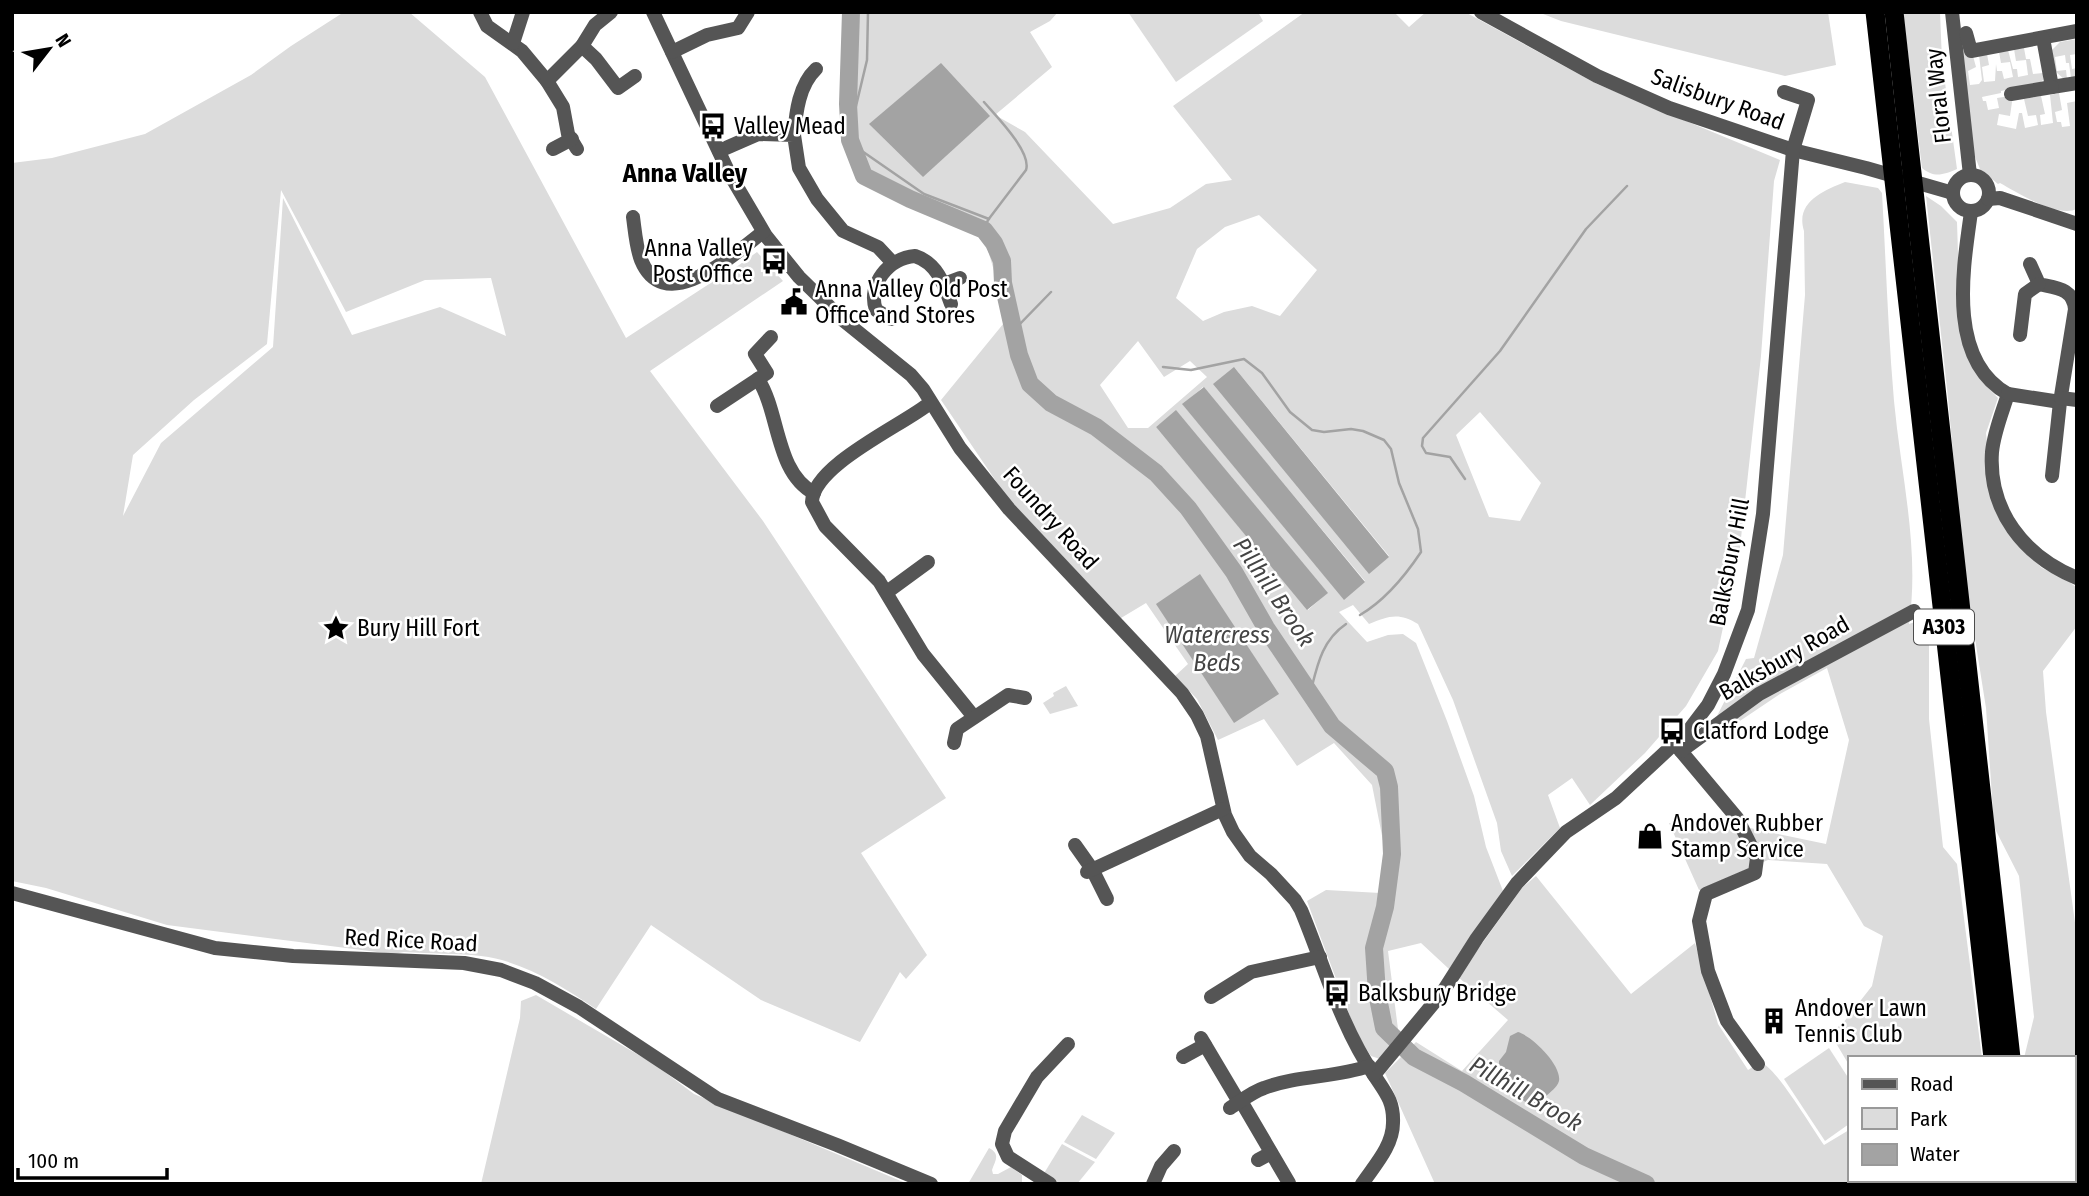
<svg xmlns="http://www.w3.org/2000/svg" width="2089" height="1196" font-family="'Fira Sans Condensed',sans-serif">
  <rect width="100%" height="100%" fill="#fff"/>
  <!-- green -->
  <g fill="#dcdcdc" fill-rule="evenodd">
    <path d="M344 12H409L485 77 626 338 726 273 736 285 728 273 757 252 783 281 650 371 763 521 946 798 861 853 927 955 906 979 900 972 860 1042 761 1000 651 925 596 1009C562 986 523 961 481 956 456 953 430 954 404 952L393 954 167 925 46 888 12 881V163L52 158 145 134 251 75 291 46ZM281 190 346 312 425 280 491 278 506 336 440 307 352 335 283 198 273 347 161 443 123 516 133 455 194 400 267 344Z"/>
    <path d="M845 12H1058L1050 21 1030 32 1052 67 995 115 1025 132 1113 224 1170 208 1206 184 1232 180 1173 106 1305 12H1394L1409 27 1426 12H1465L1597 84 1780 160 1774 181 1761 356 1740 547 1718 651 1686 706 1645 753 1590 805 1572 778 1548 795 1560 828 1512 876 1501 851 1497 823 1453 700 1418 624C1399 612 1388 616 1369 624L1353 605 1339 612 1367 642 1388 635 1403 634 1416 643 1447 721 1474 796 1486 847 1503 891 1449 969 1421 943 1388 951 1399 1037 1380 1059 1371 1056 1357 1035 1307 901 1326 890 1380 893 1386 856 1372 785 1334 743 1297 766 1264 719 1218 740 1197 699 1175 676 1188 664 1146 603 1121 618 1006 496 941 400 1008 318 984 237 864 178 850 140ZM1259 215 1317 270 1280 316 1252 306 1224 312 1203 321 1176 298 1197 249 1225 227ZM1138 341 1164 377 1190 361 1207 377 1148 428H1128L1100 385ZM1234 367 1389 556 1369 573ZM1203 387 1365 581 1344 599 1183 405ZM1176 411 1327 593 1308 610 1156 427ZM1480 412 1541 483 1520 521 1489 517 1456 435Z"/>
    <polygon points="1128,12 1258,12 1263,21 1176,82"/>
    <polygon points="1538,12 1828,12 1836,65 1785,76 1561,21"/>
    <path d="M1903 12H1940L1942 61 1957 169C1943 175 1934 178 1922 168Z"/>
    <path d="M1958 30 1973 56 1976 67 1968 71 1970 85 1979 84 1982 80 1979 55 1987 54 1989 65 1982 67 1984 82 1995 81 1996 64 1997 71H2002L2004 79 2013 77 2010 62 2001 63 1999 52 2008 50 2013 69H2017L2018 77 2028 75 2026 60 2016 61 2014 49 2024 48 2026 59H2030L2033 74 2043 73V80L2038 84 2001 91V93L1982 97 1983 101H1986L1988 110 1999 108 1997 98 2010 96 2012 102 2010 116 1999 114 1997 125 2016 129 2019 113H2022L2025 128 2038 125 2036 115 2028 116 2024 99 2041 96 2045 114 2040 115 2041 125 2053 123 2050 95 2059 93 2062 110 2055 112 2057 122H2061L2062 127 2070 126 2067 103 2077 101V209C2057 218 2018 193 2000 183L1998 184 1980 169 1971 147Z"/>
    <polygon points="2077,39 2077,54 2070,55 2072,69 2077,68 2077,77 2071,78 2069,63 2066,63 2065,55 2055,57 2057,71 2066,70 2067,79 2064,79 2056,72 2052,50 2060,42"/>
    <path d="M1845 182 1878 188 1882 193C1886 263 1888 332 1894 401 1901 476 1920 549 1909 624L1915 622 1929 625V719L1943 847 1957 864 1982 1058H1849V1065L1830 1033 1843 1023 1872 986 1883 936 1864 926 1827 864 1768 860 1699 890 1669 823H1726L1826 844 1849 740 1827 668 1780 694 1725 731 1717 716 1746 659 1754 658 1783 555 1805 295 1804 231C1795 202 1823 191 1845 182Z"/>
    <polygon points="1926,196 1941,206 1957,222 1960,316 1978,377 1998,398 1986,433 1993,502 2018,546 2042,568 2067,580 2077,588 2077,626 2043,671 2046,712 2077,937 2077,1184 2035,1184 2035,1180 2073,1180 2073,1058 2024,1058 2034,1017 2019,876 1994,827 1986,708 1963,563 1948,398"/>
    <polygon points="1066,686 1078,706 1050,714 1043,703 1054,696 1053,693"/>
    <path d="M1536 876 1631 994 1695 943 1718 1024 1748 1070C1752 1068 1758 1062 1763 1064 1776 1068 1814 1131 1824 1145L1849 1130V1180H1996L1997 1184H1435L1385 1073 1416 1042 1462 1071 1508 1020 1458 977 1522 888Z"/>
    <polygon points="536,995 654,1064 694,1094 908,1184 481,1184 520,1018 521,1001"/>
    <polygon points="1829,1048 1849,1079 1849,1124 1825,1141 1784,1079"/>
    <polygon points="1082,1115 1115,1133 1096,1159 1064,1142"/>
    <polygon points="1062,1144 1095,1162 1077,1184 1056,1184 1043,1175"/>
    <path d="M989 1148C1001 1154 995 1161 992 1170L993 1174H998L1011 1167 1022 1175V1184H968Z"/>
  </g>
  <!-- water -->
  <g fill="#a3a3a3">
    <polygon points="941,63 990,116 923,177 869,124"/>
    <polygon points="1234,367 1389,557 1369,574 1213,384"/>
    <polygon points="1204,387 1365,582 1344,600 1182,404"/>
    <polygon points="1176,410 1328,593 1307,610 1156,427"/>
    <polygon points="1200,574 1279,694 1234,723 1156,604"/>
    <path d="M1518 1032C1532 1036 1562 1065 1559 1081 1557 1088 1550 1092 1545 1097 1540 1102 1539 1105 1532 1107L1502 1084 1499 1079V1061L1506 1052 1510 1036Z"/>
  </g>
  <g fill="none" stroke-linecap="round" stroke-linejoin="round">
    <!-- stream -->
    <g stroke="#a3a3a3" stroke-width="2.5">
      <polyline points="868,12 867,60 851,127 854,140 859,149 924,194 989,219"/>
      <path d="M984 230 988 220 1026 170C1032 152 996 116 984 102"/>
      <polyline points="1014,330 1051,292"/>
      <path d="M1163 367 1191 370 1244 359 1262 373 1290 412 1312 430 1324 432 1351 429 1363 431 1384 440 1391 449 1399 483 1418 529 1421 552C1405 576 1384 601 1360 615"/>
      <polyline points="1465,479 1450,457 1426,453 1422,446 1423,438 1500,351 1586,229 1627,186"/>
      <path d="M1310 694C1317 667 1321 641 1346 624"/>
    </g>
    <!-- river -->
    <polyline stroke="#a3a3a3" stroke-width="18" points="851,12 848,104 850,140 864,176 910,199 984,230 994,243 1002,261 1003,283 1019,355 1030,384 1051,403 1096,427 1156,473 1188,508 1234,572 1266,628 1332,726 1385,771 1389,787 1392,854 1385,907 1374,948 1377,993 1384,1028 1414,1057 1464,1083 1584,1156 1646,1184"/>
    <!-- minor -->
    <g stroke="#555" stroke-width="14">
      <polyline points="480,12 487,26 522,51 547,81 563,107 568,134 577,149"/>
      <path d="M653 12 729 173 766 236 799 277 843 320 911 375 923 389 960 448 1009 509 1182 693 1197 715 1207 736 1225 815 1233 832 1250 856 1271 874 1295 900 1301 910C1324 965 1340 1025 1374 1075 1385 1092 1394 1101 1393 1123 1393 1146 1374 1166 1362 1184"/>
      <polyline points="1481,12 1597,76 1669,108 1793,150 1866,168 1953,193"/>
      <polyline points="1952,12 1970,175"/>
      <polyline points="1966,33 1971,51 2077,31"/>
      <polyline points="2043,38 2052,87 2077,83"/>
      <polyline points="513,43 523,12"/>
      <polyline points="582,46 596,59 618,88 635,76"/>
      <polyline points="672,52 707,35 738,28 748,12"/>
      <polyline points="547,81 582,46 595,25 611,12"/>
      <polyline points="2011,94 2052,87"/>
      <path d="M794 135C796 112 799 85 816 69"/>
      <polyline points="553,149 572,139"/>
      <polyline points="719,151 758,134 794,135 799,168 817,199 843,231 878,247 892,262"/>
      <circle cx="1971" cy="193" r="18"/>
      <polyline points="1988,199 2000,198 2077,224"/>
      <path d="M1971 212C1963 269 1947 360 2008 394 2002 413 1994 432 1992 452 1988 511 2024 556 2077 578"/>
      <path d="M633 217C635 231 636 247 641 260 665 318 734 254 763 232"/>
      <path d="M2030 264 2039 284C2056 288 2073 288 2075 309L2060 402"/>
      <polyline points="944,284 960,278"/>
      <path d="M891 319 876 310C867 284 889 258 915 256 937 263 944 284 951 304"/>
      <polyline points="2020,335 2025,294 2039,284"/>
      <path d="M758 379C780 413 775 472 814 493"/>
      <polyline points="2008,394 2060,402 2052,476"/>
      <polyline points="2061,398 2077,400"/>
      <path d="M930 403C903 425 813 465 812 502L825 526 879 581 923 654 974 717"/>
      <polyline points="717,406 767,373 755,354 771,337"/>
      <polyline points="887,592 928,562"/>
      <polyline points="954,743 957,729 1008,695 1025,698"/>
      <polyline points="1675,744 1737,818 1757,858 1755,873 1706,894 1699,921 1708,971 1727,1021 1758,1064"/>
      <polyline points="1681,751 1759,694 1914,611"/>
      <polyline points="1075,845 1092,869 1107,899"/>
      <polyline points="1087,872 1223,809"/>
      <polyline points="12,893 215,948 293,956 464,963 501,970 535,983 579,1007 718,1099 837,1145 931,1184"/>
      <polyline points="1211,997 1251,972 1320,957"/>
      <polyline points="1201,1038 1239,1102"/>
      <polyline points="1183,1057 1205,1045"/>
      <polyline points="1374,1075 1442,993 1477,938 1517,883 1566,832 1616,798 1689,730 1708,705 1724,674 1748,610 1763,514 1793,150 1808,100 1784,92"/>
      <polyline points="1241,1101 1289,1183"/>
      <path d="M1230 1108C1241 1101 1252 1092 1264 1088 1298 1075 1335 1078 1369 1066"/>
      <polyline points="1258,1160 1271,1153"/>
      <polyline points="1050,1184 1008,1157 1002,1144 1005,1131 1037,1077 1068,1044"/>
      <polyline points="1153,1184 1161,1166 1174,1151"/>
    </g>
    <!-- highway -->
    <g stroke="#000" stroke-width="19">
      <polyline points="1875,12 1993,1058"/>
      <polyline points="1894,12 2011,1058"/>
      <polyline points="2006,1180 2006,1184"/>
      <polyline points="2024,1180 2024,1184"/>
    </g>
  </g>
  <!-- icons -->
  <defs>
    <g id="bus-bare" transform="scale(2.1)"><path d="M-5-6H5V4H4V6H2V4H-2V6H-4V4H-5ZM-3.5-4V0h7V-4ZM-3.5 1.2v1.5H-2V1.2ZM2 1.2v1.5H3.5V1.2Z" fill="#000" stroke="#fff" stroke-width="2.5" paint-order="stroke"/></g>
    <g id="civic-bare" transform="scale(2.1)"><path d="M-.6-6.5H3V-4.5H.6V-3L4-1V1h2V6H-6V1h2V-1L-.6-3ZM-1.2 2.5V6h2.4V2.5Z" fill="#000" stroke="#fff" stroke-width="2.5" paint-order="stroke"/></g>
    <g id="sight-bare" transform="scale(2.1)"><path d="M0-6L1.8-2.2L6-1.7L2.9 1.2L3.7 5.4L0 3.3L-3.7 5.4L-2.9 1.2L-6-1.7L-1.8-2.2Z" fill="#000" stroke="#fff" stroke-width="2.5" paint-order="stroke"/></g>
    <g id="shop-bare" transform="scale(2.1)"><path d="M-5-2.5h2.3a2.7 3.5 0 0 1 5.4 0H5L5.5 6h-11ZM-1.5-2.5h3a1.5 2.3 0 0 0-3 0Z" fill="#000" stroke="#fff" stroke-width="2.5" paint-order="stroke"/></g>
    <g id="building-bare" transform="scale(2.1)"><path d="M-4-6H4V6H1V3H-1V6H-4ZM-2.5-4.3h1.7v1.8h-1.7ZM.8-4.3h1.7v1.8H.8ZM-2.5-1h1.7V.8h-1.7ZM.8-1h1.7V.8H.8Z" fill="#000" stroke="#fff" stroke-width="2.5" paint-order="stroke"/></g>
  </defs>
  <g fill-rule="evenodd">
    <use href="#bus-bare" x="713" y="126"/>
    <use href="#bus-bare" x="774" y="261"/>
    <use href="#civic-bare" x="794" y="302"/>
    <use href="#sight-bare" x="336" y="628"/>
    <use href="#bus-bare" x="1672" y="731"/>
    <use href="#shop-bare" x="1650" y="836"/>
    <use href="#bus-bare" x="1337" y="993"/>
    <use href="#building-bare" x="1774" y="1021"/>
  </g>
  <g text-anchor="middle" stroke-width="5" stroke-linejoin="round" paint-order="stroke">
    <!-- shield labels -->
    <rect fill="#fff" stroke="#4c4c4c" stroke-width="2" x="1914" y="609.5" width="60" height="35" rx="5"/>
    <g font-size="21" font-weight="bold" fill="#000">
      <text x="1944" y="634">A303</text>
    </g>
    <!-- street labels -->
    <g font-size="23" fill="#000" stroke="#fff">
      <text transform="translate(1938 96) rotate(-96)" y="8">Floral Way</text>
      <text transform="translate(1718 99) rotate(20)" y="8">Salisbury Road</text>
      <text transform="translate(1051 518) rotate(48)" y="8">Foundry Road</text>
      <text transform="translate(1729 562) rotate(-79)" y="8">Balksbury Hill</text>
      <text transform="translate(1784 658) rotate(-30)" y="8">Balksbury Road</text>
      <text transform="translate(411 940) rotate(3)" y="8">Red Rice Road</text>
    </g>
    <!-- poi labels -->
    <g font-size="23" fill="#000" stroke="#fff" text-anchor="start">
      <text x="734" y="134">Valley Mead</text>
      <text x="753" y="256" text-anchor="end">Anna Valley<tspan x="753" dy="26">Post Office</tspan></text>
      <text x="815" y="297">Anna Valley Old Post<tspan x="815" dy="26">Office and Stores</tspan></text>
      <text x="357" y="636">Bury Hill Fort</text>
      <text x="1693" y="739">Clatford Lodge</text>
      <text x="1671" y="831">Andover Rubber<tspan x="1671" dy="26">Stamp Service</tspan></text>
      <text x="1358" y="1001">Balksbury Bridge</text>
      <text x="1795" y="1016">Andover Lawn<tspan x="1795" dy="26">Tennis Club</tspan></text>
    </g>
    <!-- water labels -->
    <g font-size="24" font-style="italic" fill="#444" stroke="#fff">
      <text transform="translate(1274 592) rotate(56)" y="8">Pillhill Brook</text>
      <text x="1217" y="643">Watercress<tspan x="1217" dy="28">Beds</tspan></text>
      <text transform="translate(1526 1094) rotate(30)" y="8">Pillhill Brook</text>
    </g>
    <!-- quarter labels -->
    <g font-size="26" font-weight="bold" fill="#000" stroke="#fff">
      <text x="685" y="182">Anna Valley</text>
    </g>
  </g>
  <!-- border -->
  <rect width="2089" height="1196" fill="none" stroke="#000000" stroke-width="28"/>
  <!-- legend -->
  <rect x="1848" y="1056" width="228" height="126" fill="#ffffff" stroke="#999999" stroke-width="2"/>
  <rect x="1862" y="1079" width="35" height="10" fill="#555555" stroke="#999999" stroke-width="2"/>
  <text x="1910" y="1091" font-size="21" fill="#000000">Road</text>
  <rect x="1862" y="1108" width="35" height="21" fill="#dcdcdc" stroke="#999999" stroke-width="2"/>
  <text x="1910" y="1126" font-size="21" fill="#000000">Park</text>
  <rect x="1862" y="1144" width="35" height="21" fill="#a3a3a3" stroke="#999999" stroke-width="2"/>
  <text x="1910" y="1161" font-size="21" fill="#000000">Water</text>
  <!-- north arrow -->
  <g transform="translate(49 49) rotate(59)" stroke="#ffffff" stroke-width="5" paint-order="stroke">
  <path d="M0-5L12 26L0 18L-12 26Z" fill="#000000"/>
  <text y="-10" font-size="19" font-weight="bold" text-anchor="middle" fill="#000000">N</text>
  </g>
  <!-- scale -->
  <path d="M18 1168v10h149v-10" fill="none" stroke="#000000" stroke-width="3.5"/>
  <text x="28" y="1168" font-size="21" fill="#000000" stroke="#ffffff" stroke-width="5" paint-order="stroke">100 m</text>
</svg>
